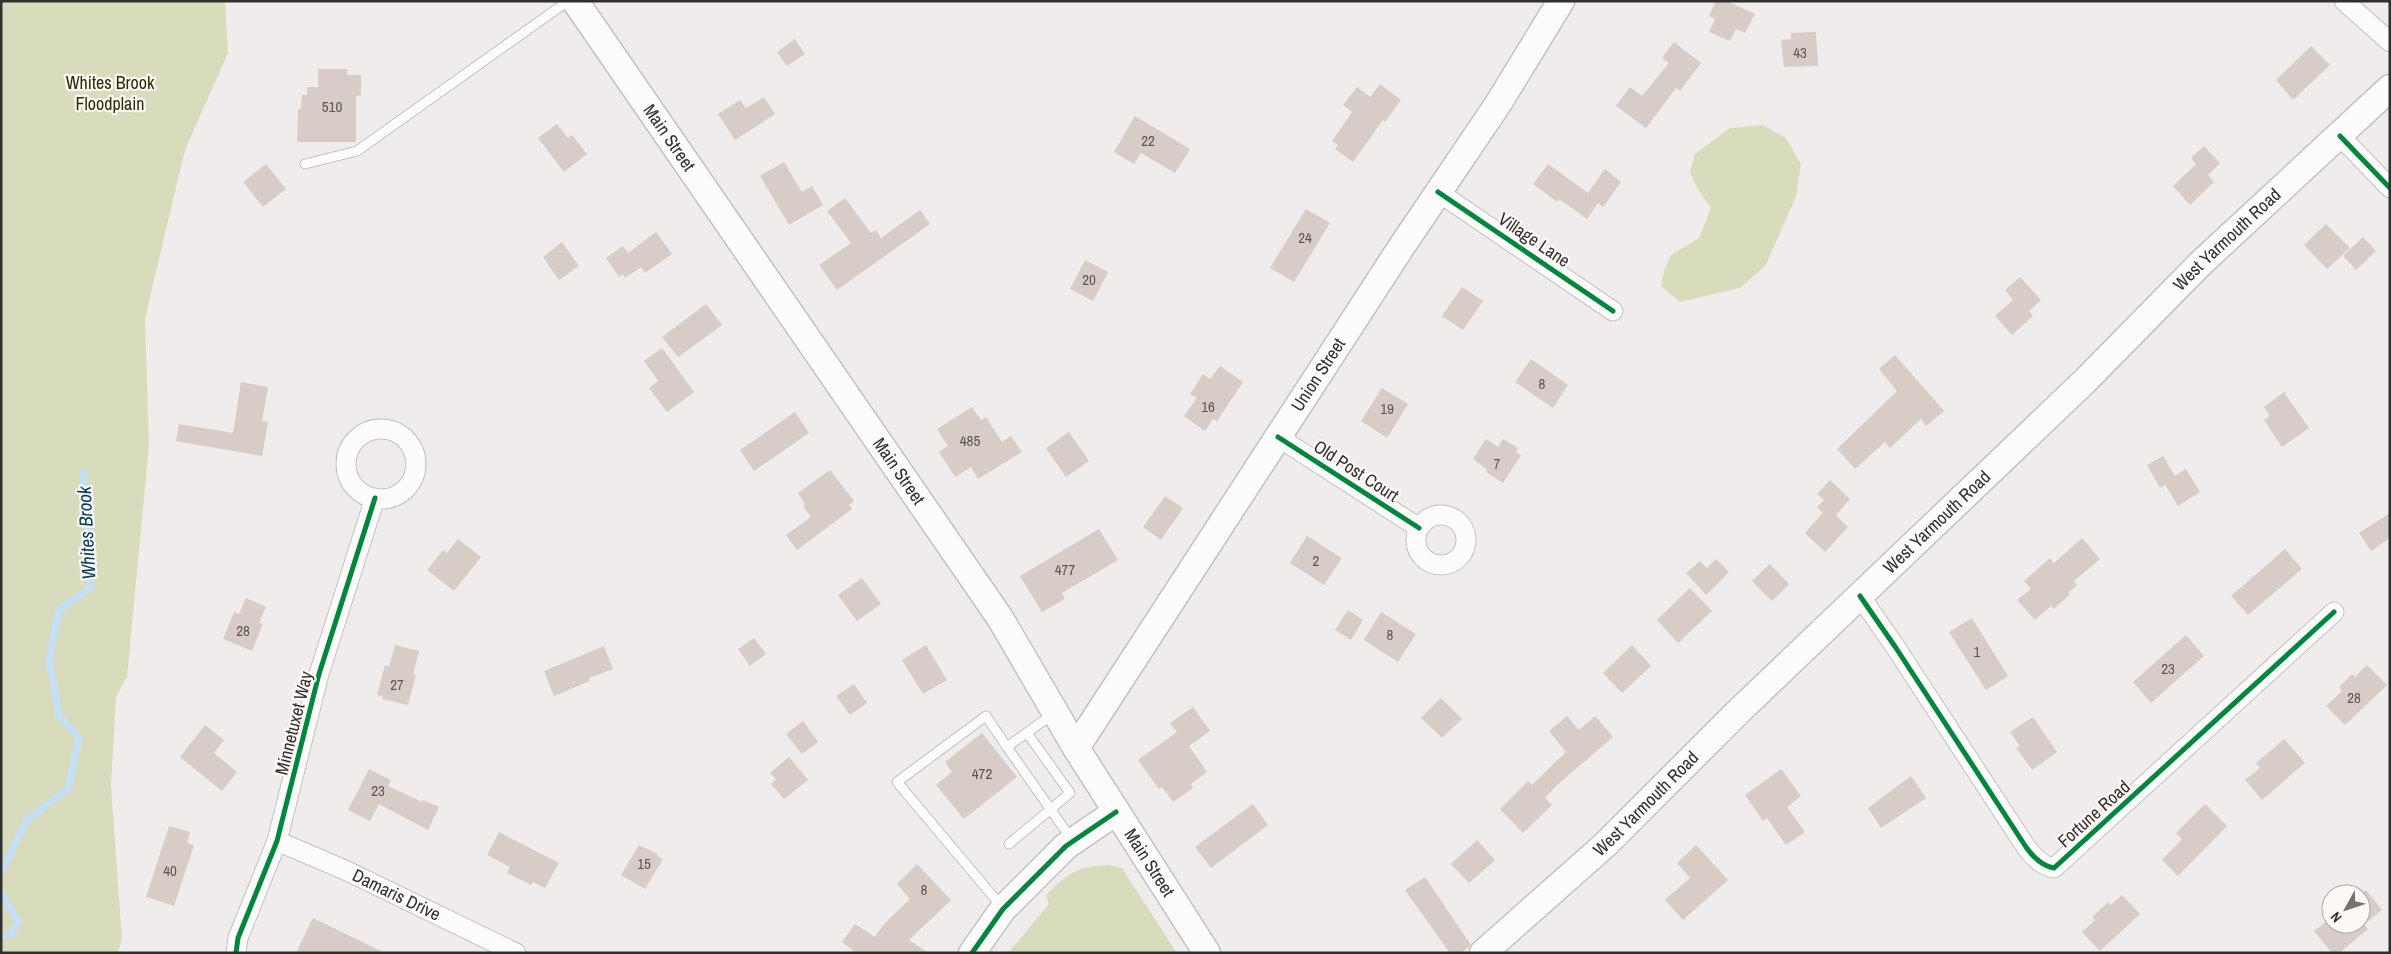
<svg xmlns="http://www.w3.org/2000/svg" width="2391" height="954" font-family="'Archivo Narrow',sans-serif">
  <rect width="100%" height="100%" fill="#f0eceb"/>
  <!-- green -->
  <g fill="#d9dcbc">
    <polygon points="1,1 225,1 228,53 185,150 145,318 149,445 127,677 116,697 111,786 122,939 118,953 1,953"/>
    <polygon points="1763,125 1786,138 1801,164 1796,196 1766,265 1740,288 1680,302 1661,286 1664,271 1671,255 1699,238 1711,208 1697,188 1690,172 1695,154 1730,128"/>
    <path d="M1110 865 1122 868 1177 953H1008L1049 904 1046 895C1069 872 1077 866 1110 865Z"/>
  </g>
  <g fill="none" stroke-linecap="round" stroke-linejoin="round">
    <!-- stream -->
    <g stroke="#c5dff6" stroke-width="7">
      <polyline points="1,872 27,820 68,789 79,738 59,716 49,659 59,610 91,587 83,472"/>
      <polyline points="1,892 18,921 11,935 1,936"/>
    </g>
  </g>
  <!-- building -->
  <g fill="#d8ccc7">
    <polygon points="1716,1 1727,1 1755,14 1745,33 1736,29 1730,41 1709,32 1715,19 1709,16"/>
    <polygon points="1816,32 1818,66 1784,67 1781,40 1791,39 1791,33"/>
    <polygon points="795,39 805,54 787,66 777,52"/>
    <polygon points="1674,42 1701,63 1680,91 1676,88 1646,128 1616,106 1630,87 1642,96 1669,63 1662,58"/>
    <polygon points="2311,46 2330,65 2293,100 2276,80"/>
    <polygon points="318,69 347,69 347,75 361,75 361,95 356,96 356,142 297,142 298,109 301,109 302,95 307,95 307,87 318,87"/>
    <polygon points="1380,84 1401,100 1385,122 1383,120 1353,162 1335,149 1338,145 1332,141 1352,112 1343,105 1357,87 1370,97"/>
    <polygon points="764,97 775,114 735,140 718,114 740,100 746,108"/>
    <polygon points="1135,116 1190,149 1175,173 1141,153 1134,164 1114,152"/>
    <polygon points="557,124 568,138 572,135 587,154 564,172 538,138"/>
    <polygon points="2204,146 2220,163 2208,175 2214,182 2190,205 2173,186 2196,164 2191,158"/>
    <polygon points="784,162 802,192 812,186 823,205 789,225 760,176"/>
    <polygon points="266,164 286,189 263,207 243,182"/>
    <polygon points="1548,164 1588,193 1605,169 1621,182 1603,207 1598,203 1587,219 1559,199 1557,202 1533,184"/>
    <polygon points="845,198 871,233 876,230 881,238 920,210 930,224 837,290 819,265 851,243 827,211"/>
    <polygon points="1306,209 1330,223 1294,282 1270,268"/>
    <polygon points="2326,224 2350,248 2327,269 2304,245"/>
    <polygon points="656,232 672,254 645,273 641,267 625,278 623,274 619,277 606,258 623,246 628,253"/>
    <polygon points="2363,237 2376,251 2356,270 2343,256"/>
    <polygon points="562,242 579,266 559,280 543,257"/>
    <polygon points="1085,260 1108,272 1093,301 1070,289"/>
    <polygon points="2020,277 2041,300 2029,311 2033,316 2012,335 1995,316 2013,300 2005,290"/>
    <polygon points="1462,287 1483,301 1463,330 1442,316"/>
    <polygon points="706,304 722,325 678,357 662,337"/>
    <polygon points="662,348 694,392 667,412 649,388 658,381 644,361"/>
    <polygon points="1895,355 1944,411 1926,426 1921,419 1890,448 1885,442 1855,469 1837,449 1897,391 1879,369"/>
    <polygon points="1531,359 1568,385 1553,408 1515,382"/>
    <polygon points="1220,366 1243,382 1217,421 1213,419 1205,431 1184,416 1197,398 1190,394 1203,374 1210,379"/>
    <polygon points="241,382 268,387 262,421 268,422 262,456 176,441 179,424 233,433"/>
    <polygon points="1382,388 1408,404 1387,438 1361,421"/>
    <polygon points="2284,392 2309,428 2282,447 2264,420 2270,416 2264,407"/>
    <polygon points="972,407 981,420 986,417 1002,442 1011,436 1022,452 978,479 971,467 955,477 939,452 948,446 937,429"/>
    <polygon points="795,412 809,433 754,471 740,450"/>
    <polygon points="1069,432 1089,461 1066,477 1046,448"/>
    <polygon points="1486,439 1498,447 1503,439 1518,448 1516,452 1521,455 1503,483 1486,472 1487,469 1473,459"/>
    <polygon points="2163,456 2175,476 2186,469 2200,492 2178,506 2165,485 2160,488 2147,465"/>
    <polygon points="830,470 854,501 849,505 852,509 797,550 786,535 811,517 803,506 805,504 798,493"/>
    <polygon points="1830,480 1850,499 1836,515 1848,527 1825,552 1805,533 1823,513 1817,507 1824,500 1817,494"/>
    <polygon points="1165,496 1183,508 1161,540 1143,527"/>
    <polygon points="2390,513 2390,538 2371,551 2359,533"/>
    <polygon points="1099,529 1118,560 1062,593 1065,599 1042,612 1020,576"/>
    <polygon points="1307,536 1342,558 1324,585 1290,563"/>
    <polygon points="2082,538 2100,559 2074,581 2077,585 2069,592 2070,594 2054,609 2051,606 2035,620 2017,600 2031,589 2024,581 2050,558 2054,563"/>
    <polygon points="458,539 481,557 454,591 427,570 443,550 447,553"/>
    <polygon points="2285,549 2302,569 2248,615 2231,596"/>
    <polygon points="1716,559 1729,572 1706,595 1686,573 1700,561 1707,568"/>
    <polygon points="1770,564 1789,584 1772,601 1752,581"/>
    <polygon points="862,578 881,604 857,621 838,595"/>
    <polygon points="1690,588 1712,611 1678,643 1657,620"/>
    <polygon points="246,598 266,607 259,623 263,624 252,651 223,639 234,612 239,614"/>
    <polygon points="1348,610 1363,620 1351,640 1335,630"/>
    <polygon points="1381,612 1416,634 1398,662 1364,640"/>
    <polygon points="1972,618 2008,676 1986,690 1949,632"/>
    <polygon points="2186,635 2204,656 2151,703 2133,682"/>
    <polygon points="754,638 766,654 750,666 738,649"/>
    <polygon points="395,645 419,651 413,675 416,675 408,705 382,699 383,696 377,695 385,665 389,667"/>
    <polygon points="926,645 947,680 923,694 902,660"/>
    <polygon points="1632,645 1651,666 1622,693 1603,673"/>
    <polygon points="604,646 613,669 589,678 590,681 554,696 544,671"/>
    <polygon points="2367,665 2387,685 2345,725 2326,706 2342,691 2339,687 2352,674 2355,677"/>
    <polygon points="854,684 867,703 850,715 836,696"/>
    <polygon points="1441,698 1462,719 1442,738 1421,718"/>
    <polygon points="1193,707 1210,731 1189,746 1207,772 1191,784 1193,788 1173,802 1162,787 1159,789 1138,760 1177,732 1170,723"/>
    <polygon points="1567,716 1579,730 1595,716 1613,737 1556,786 1545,798 1552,805 1523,833 1500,809 1528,781 1532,785 1566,752 1549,731"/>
    <polygon points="2033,717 2057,752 2032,770 2016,748 2020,746 2010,732"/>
    <polygon points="803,721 818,742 802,754 786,734"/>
    <polygon points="205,725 224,740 214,753 237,772 222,791 180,757"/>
    <polygon points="982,733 1017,777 964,819 936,785 952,772 945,762"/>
    <polygon points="2284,739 2305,763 2262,800 2245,780 2260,768 2256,763"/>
    <polygon points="789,757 808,780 784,799 771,784 776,779 770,773"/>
    <polygon points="369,769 391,780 388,786 422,802 423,800 439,807 428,830 379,804 370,821 348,810"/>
    <polygon points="1781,769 1801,796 1787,807 1805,832 1786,845 1767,818 1763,821 1745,795"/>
    <polygon points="1911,776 1926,798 1881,828 1868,808"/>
    <polygon points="1253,804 1268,825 1211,868 1195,847"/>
    <polygon points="2205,804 2227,826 2178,876 2162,860 2182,839 2176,833"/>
    <polygon points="169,826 190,832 187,843 194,845 174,906 146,897"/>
    <polygon points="499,832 559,863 545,888 533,882 531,885 507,873 510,867 487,855"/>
    <polygon points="1477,840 1495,860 1469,883 1451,864"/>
    <polygon points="639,845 658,854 657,856 663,859 645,889 621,875"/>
    <polygon points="1696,845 1728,880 1683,920 1665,900 1690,878 1677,863"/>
    <polygon points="917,864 951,900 909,940 928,953 856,953 842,942 855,924 875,937 883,925 910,899 897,884"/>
    <polygon points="1425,877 1471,945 1461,953 1450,953 1405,890"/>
    <polygon points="2366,890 2382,910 2364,924 2368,929 2339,953 2332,953 2314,931 2331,918 2331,924 2361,924 2361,894"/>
    <polygon points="2122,895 2140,914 2100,951 2082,932 2095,920 2092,917 2108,902 2111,905"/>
    <polygon points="313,918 385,953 296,953"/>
  </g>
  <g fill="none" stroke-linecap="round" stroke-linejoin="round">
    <!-- lane casing -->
    <g stroke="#c3c1c0" stroke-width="11">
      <g id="lane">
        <polyline points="305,164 357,151 568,1"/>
        <polyline points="1053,714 1007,747 1072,840"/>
        <polyline points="1009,844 1070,793 1027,733"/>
        <polyline points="1002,907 897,782 986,716 1007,747"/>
      </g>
    </g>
    <!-- street casing -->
    <g stroke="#c3c1c0" stroke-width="21">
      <g id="street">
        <polyline points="2344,1 2390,42"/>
        <polyline points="2340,136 2390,188"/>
        <polyline points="1438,192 1613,311"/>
        <circle cx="381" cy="464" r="35"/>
        <polyline points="1278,437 1419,528"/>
        <circle cx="1441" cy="540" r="25"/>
        <path d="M1860 596 1896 648 2026 847C2033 857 2042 866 2054 868L2334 612"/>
        <path id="s1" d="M277 841 345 870 516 953"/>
        <polyline points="236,953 238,938 277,841 319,674 375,498"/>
      </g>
    </g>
    <!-- secondary casing -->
    <g stroke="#c3c1c0" stroke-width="29">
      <g id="secondary">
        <path id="s2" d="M575 1 1000 618 1076 748 1207 953"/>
        <path id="s3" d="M1076 748 1402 246 1498 104 1561 1"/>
        <polyline points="972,953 1003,909 1066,846 1116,812"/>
        <path id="s4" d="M1483 953 1606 844 1739 711 2086 380 2201 263 2390 88"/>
      </g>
    </g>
    <!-- lane -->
    <use href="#lane" stroke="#fdfcfc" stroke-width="9"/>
    <!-- street -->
    <use href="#street" stroke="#fdfcfc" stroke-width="19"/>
    <!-- secondary -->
    <use href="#secondary" stroke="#fdfcfc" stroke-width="26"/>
    <!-- cycleway casing -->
    <g stroke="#fef9f7" stroke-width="8">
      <g id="cycleway">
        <polyline points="2340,136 2390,188"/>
        <polyline points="1438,192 1613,311"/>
        <polyline points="1278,437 1419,528"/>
        <path d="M1860 596 1896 648 2026 847C2033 857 2042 866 2054 868L2334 612"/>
        <polyline points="236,953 238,938 277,841 319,674 375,498"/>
        <polyline points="972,953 1003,909 1066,846 1116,812"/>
      </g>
    </g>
    <!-- cycleway -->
    <use href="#cycleway" stroke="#00873e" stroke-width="5"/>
  </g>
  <g text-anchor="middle" stroke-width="4.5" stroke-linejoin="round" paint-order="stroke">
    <!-- number labels -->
    <g font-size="15" fill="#5c5755">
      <text x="1800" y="58">43</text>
      <text x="332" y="112">510</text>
      <text x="1148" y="146">22</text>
      <text x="1305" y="243">24</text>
      <text x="1089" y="285">20</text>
      <text x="1542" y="389">8</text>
      <text x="1208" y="412">16</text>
      <text x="1387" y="414">19</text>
      <text x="970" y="446">485</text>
      <text x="1497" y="469">7</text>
      <text x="1316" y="566">2</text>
      <text x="1065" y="575">477</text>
      <text x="243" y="636">28</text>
      <text x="1390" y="640">8</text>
      <text x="1977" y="657">1</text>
      <text x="2168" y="674">23</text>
      <text x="397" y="690">27</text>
      <text x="2354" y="703">28</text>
      <text x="982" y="779">472</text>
      <text x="378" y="796">23</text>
      <text x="644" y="869">15</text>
      <text x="170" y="876">40</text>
      <text x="924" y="895">8</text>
    </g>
    <!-- park labels -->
    <g font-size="18" fill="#292d00" stroke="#fef9f7">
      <text x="110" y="89">Whites Brook<tspan x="110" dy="21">Floodplain</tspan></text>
    </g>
    <!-- street labels -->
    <g font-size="18" fill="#32302f" stroke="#fef9f7">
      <text dy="6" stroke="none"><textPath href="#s2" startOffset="166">Main Street</textPath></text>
      <text transform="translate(1534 240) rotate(34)" y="6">Village Lane</text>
      <text dy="6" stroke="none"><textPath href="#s4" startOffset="1031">West Yarmouth Road</textPath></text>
      <text dy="6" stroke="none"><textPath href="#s3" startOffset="445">Union Street</textPath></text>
      <text dy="6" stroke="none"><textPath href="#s2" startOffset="571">Main Street</textPath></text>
      <text transform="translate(1356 471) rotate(33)" y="6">Old Post Court</text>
      <text dy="6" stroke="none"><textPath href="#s4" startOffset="626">West Yarmouth Road</textPath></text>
      <text transform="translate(294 723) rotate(-76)" y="6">Minnetuxet Way</text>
      <text dy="6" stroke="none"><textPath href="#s4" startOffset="221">West Yarmouth Road</textPath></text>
      <text transform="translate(2094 814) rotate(-42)" y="6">Fortune Road</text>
      <text dy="6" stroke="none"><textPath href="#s2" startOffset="1036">Main Street</textPath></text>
      <text dy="6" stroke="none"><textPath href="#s1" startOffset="131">Damaris Drive</textPath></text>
    </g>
    <!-- water labels -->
    <g font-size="19" font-style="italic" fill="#013e63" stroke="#fef9f7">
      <text transform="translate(86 533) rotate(-93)" y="7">Whites Brook</text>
    </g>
  </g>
  <!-- border -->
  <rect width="2391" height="954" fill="none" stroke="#32302f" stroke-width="5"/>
  <!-- north arrow -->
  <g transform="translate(2346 909) rotate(230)"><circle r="24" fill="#fef9f7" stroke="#aca9a7"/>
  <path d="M0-4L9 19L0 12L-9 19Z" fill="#747271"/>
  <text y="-8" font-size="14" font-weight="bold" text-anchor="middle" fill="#32302f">N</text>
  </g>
</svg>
